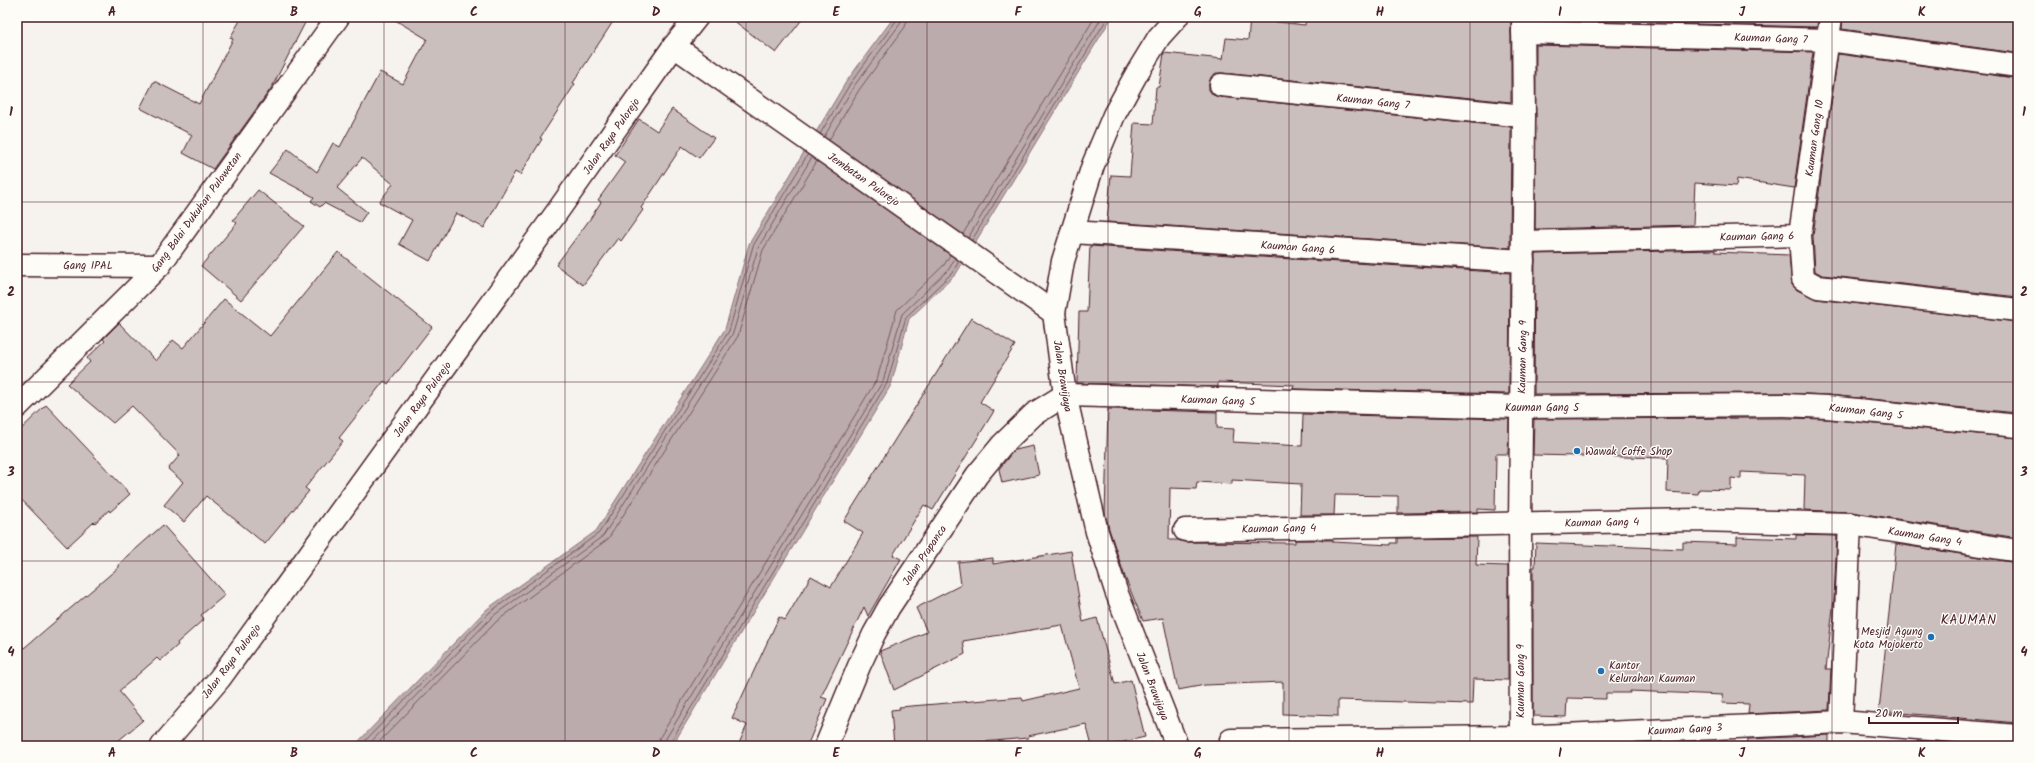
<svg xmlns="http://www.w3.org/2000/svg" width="2035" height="763" font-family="Kalam,sans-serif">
  <rect width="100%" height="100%" fill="#f6f3ef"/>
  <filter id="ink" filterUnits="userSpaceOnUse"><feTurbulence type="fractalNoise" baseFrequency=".025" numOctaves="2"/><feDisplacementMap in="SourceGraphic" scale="8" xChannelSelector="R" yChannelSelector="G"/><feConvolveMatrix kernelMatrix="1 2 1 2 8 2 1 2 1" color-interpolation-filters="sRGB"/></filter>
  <g filter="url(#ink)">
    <!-- water -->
    <polygon fill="#bbabac" stroke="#8e7378" points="894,17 1112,17 956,274 909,319 891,385 672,746 354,746 487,609 596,531 725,329 749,244 846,82"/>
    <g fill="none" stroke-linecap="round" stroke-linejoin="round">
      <!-- shore -->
      <g stroke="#77575f" stroke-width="1">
        <polyline points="820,134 850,84 896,21 897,17"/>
        <polyline points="824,137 854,86 900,24 902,17"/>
        <polyline points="829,140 859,90 905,27 908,17"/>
        <polyline points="963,234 1095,17"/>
        <polyline points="968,238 1102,17"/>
        <polyline points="972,240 1108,17"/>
        <polyline points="360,746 490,612 599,533 729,331 753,246 808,154"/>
        <polyline points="367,746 493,616 603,536 733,333 758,248 812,157"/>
        <polyline points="375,746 497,621 608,539 738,336 763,250 817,161"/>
        <polyline points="657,746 660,737 877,379 897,310 944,265 950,255"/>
        <polyline points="663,746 665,740 883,381 902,314 949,269 955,258"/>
        <polyline points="668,746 887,383 906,317 953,272 959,261"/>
      </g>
    </g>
    <!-- building -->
    <g fill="#cbbfbe" stroke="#4a1f2b">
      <polygon points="242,17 308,17 272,87 213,169 183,153 192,135 140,108 154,81 199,104 233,39 230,38"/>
      <polygon points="390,17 616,17 573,83 575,84 540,138 542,139 520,175 515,172 484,228 456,213 430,261 399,244 412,220 379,202 393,184 362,158 337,188 367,212 360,222 324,203 320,207 311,201 314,197 269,173 288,149 317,172 333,143 340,147 380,72 403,84 427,39"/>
      <polygon points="729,17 804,17 776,53"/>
      <polygon points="1306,17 1511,17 1511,102 1222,73 1216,73 1211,77 1209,84 1209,90 1213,95 1220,97 1511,127 1510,248 1107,222 1111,175 1130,176 1134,123 1153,124 1156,87 1159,87 1164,53 1223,59 1226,38 1248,40 1250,19 1305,25"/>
      <polygon points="1536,17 1818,17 1817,27 1536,20"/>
      <polygon points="1843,17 2018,17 2016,53 1842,29"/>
      <polygon points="1536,45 1813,52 1794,188 1737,179 1736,186 1695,183 1693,225 1535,229"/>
      <polygon points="1838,54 2014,78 2014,80 2018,80 2018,297 1822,275 1815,271 1813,236"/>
      <polygon points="672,109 714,138 699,158 682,146 641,208 643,210 621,241 618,238 583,285 556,265 590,219 601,202 598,200 625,162 615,155 639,119 657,131"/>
      <polygon points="258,190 304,226 241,300 201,266 237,223 233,220"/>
      <polygon points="1090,246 1510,273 1509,394 1293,389 1294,385 1218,382 1218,387 1077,383 1079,312 1087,312"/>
      <polygon points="1715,250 1715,252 1789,255 1792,285 1797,290 1816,299 2018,322 2018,413 1828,395 1786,393 1534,394 1535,254"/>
      <polygon points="338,252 432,327 388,384 384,381 339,438 343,441 305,488 309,491 265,544 206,496 184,522 164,505 183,482 168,469 180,455 132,406 113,423 67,384 90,362 87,358 105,341 103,339 119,323 156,361 173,340 183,348 224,299 270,336"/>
      <polygon points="971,318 1015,345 980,402 994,411 933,510 924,505 893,555 901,559 868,616 864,607 821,697 827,699 807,746 738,746 747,725 732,718 779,617 785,620 811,576 831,587 863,533 844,521"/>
      <polygon points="46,405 130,494 110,512 109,510 95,523 94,522 67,547 17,495 17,433"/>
      <polygon points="1108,409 1217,412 1217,428 1234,429 1233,442 1302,446 1303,414 1509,419 1508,454 1496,454 1495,510 1478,509 1478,512 1398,513 1398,496 1335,495 1334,515 1300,515 1301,484 1232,480 1232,484 1197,482 1196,489 1170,488 1169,540 1178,540 1185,542 1295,543 1295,540 1333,540 1333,542 1391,545 1391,543 1397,543 1397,538 1477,537 1476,565 1508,566 1508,680 1473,679 1472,704 1338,700 1338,716 1283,714 1283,682 1205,685 1178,690 1163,618 1143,621 1125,577 1109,529 1105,513"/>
      <polygon points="1785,418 1826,419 2018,438 2018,538 1852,512 1804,510 1805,475 1741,472 1741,479 1731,478 1731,490 1699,489 1698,494 1667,492 1668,458 1533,455 1534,419"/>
      <polygon points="1033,446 1039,475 1002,483 999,469 1011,454 1015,450"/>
      <polygon points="163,525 225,595 201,615 204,619 177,643 178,645 160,661 157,658 119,691 143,720 112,746 17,746 17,654 119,567 119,564"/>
      <polygon points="1796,535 1837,536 1834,599 1826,669 1831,669 1829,710 1748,714 1749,704 1722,703 1723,695 1630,691 1630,693 1606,693 1606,699 1567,698 1566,717 1533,716 1533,567 1535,567 1536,543 1683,549 1683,542 1737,544 1737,537 1796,539"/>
      <polygon points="1896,544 2018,563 2018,723 1879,711"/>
      <polygon points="1071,551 1083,622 1097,618 1115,684 1131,680 1145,737 1106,746 1092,746 1086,724 1028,736 1028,738 946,745 946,746 894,746 891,710 900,709 899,707 1022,697 1023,701 1079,688 1062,625 963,641 965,654 894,690 880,651 927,632 916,608 961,585 958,562 993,558 993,564"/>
      <polygon points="1829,735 1829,746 1747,746 1748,739"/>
      <polygon points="1917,741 1986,746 1917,746"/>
    </g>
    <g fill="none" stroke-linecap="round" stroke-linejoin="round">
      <!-- minor casing -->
      <g stroke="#4a1f2b" stroke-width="25">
        <g id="minor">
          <polyline points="1831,17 1800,235 1803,279 1818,287 2018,310"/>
          <polyline points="1523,32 1829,40 2018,66"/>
          <polyline points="1221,85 1524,116"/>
          <polyline points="1072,232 1523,261"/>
          <polyline points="1523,242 1800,235"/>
          <polyline points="17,265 159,266"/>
          <polyline points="17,407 159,266 338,17"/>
          <polyline points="1185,530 1697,520 1850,524 2018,551"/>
          <polyline points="1841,722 1850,524"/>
          <polyline points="1231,740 1521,737 1841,722 2018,736"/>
          <polyline points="162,746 220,678 557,212 674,46"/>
          <polyline points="826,746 859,666 874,634 889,607 977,475 1002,445 1034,414 1065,395 1521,407 1785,405 1827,407 2018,426"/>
          <polyline points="1521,746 1520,524 1524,116 1523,17"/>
        </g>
      </g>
      <!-- major casing -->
      <g stroke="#4a1f2b" stroke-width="25">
        <g id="major">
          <polyline points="697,17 674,46 1054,313"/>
          <polyline points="1177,746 1116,591 1097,532 1065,395 1054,313 1063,261 1093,165 1114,115 1137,73 1159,37 1177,17"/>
        </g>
      </g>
      <!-- minor -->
      <use href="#minor" stroke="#fdfcf7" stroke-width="22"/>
      <!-- major -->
      <use href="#major" stroke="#fdfcf7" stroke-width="22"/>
    </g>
  </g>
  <!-- grid -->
  <path fill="none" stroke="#4a1f2b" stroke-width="1" stroke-opacity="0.55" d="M203 17V746M384 17V746M565 17V746M746 17V746M927 17V746M1108 17V746M1289 17V746M1470 17V746M1651 17V746M1832 17V746M17 202H2018M17 382H2018M17 561H2018"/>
  <!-- markers -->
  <g fill="#1f6fb2" stroke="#fdfcf7" stroke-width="1.5">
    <circle cx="1577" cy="451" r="4"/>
    <circle cx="1931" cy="637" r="4"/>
    <circle cx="1601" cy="671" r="4"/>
  </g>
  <g text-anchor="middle" stroke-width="3" stroke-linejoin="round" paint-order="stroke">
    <!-- street labels -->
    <g font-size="11" fill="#4a1f2b" stroke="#fdfcf7">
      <text transform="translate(1771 38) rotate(2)" y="4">Kauman Gang 7</text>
      <text transform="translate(1373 101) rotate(6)" y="4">Kauman Gang 7</text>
      <text transform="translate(611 136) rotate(-55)" y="4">Jalan Raya Pulorejo</text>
      <text transform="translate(1814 138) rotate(-82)" y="4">Kauman Gang 10</text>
      <text transform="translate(864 179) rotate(35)" y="4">Jembatan Pulorejo</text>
      <text transform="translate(196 212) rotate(-54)" y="4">Gang Balai Dukuhan Pulowetan</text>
      <text transform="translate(1757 236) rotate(-1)" y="4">Kauman Gang 6</text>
      <text transform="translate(1298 247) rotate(4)" y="4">Kauman Gang 6</text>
      <text x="88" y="269">Gang IPAL</text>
      <text transform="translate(1522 357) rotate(-89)" y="4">Kauman Gang 9</text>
      <text transform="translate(1063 376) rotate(81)" y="4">Jalan Brawijaya</text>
      <text transform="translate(422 399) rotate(-54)" y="4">Jalan Raya Pulorejo</text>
      <text transform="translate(1218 400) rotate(2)" y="4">Kauman Gang 5</text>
      <text x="1542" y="411">Kauman Gang 5</text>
      <text transform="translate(1866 411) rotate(6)" y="4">Kauman Gang 5</text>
      <text transform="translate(1602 522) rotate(-1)" y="4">Kauman Gang 4</text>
      <text transform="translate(1279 528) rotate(-1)" y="4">Kauman Gang 4</text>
      <text transform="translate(1925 536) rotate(9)" y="4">Kauman Gang 4</text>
      <text transform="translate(924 555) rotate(-56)" y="4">Jalan Prapanca</text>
      <text transform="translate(231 661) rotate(-53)" y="4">Jalan Raya Pulorejo</text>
      <text transform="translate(1520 681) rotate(-90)" y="4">Kauman Gang 9</text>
      <text transform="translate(1153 686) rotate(69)" y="4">Jalan Brawijaya</text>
      <text transform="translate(1685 729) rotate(-3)" y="4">Kauman Gang 3</text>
    </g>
    <!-- poi labels -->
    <g font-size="11" fill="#4a1f2b" stroke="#fdfcf7" text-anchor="start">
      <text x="1585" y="455">Wawak Coffe Shop</text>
      <text x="1923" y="635" text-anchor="end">Mesjid Agung<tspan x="1923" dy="13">Kota Mojokerto</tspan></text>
      <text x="1609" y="669">Kantor<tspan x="1609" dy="13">Kelurahan Kauman</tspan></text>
    </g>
    <!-- quarter labels -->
    <g font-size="13" letter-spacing="1" fill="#4a1f2b" stroke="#fdfcf7">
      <text x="1969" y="624">KAUMAN</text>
    </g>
  </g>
  <!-- margin -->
  <rect width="2035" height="763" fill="none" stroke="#fdfcf7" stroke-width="44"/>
  <!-- scale -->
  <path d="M1869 717v6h89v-6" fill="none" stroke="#4a1f2b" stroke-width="2"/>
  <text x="1875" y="717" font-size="12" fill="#4a1f2b" stroke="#fdfcf7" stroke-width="3" paint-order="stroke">20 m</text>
  <rect x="22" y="22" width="1991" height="719" fill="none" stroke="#4a1f2b" stroke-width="1.5"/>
  <g font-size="13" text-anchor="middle" font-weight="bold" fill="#4a1f2b">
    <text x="112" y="16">A</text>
    <text x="294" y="16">B</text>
    <text x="474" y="16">C</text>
    <text x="656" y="16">D</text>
    <text x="836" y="16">E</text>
    <text x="1018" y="16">F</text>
    <text x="1198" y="16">G</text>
    <text x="1380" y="16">H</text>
    <text x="1560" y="16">I</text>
    <text x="1742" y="16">J</text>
    <text x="1922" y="16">K</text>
    <text x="11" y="116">1</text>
    <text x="2024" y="116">1</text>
    <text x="11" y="296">2</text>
    <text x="2024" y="296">2</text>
    <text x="11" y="476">3</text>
    <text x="2024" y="476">3</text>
    <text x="11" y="656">4</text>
    <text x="2024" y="656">4</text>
    <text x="112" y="757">A</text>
    <text x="294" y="757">B</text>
    <text x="474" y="757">C</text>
    <text x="656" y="757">D</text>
    <text x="836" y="757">E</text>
    <text x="1018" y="757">F</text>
    <text x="1198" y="757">G</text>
    <text x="1380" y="757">H</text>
    <text x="1560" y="757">I</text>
    <text x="1742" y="757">J</text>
    <text x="1922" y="757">K</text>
  </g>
</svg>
